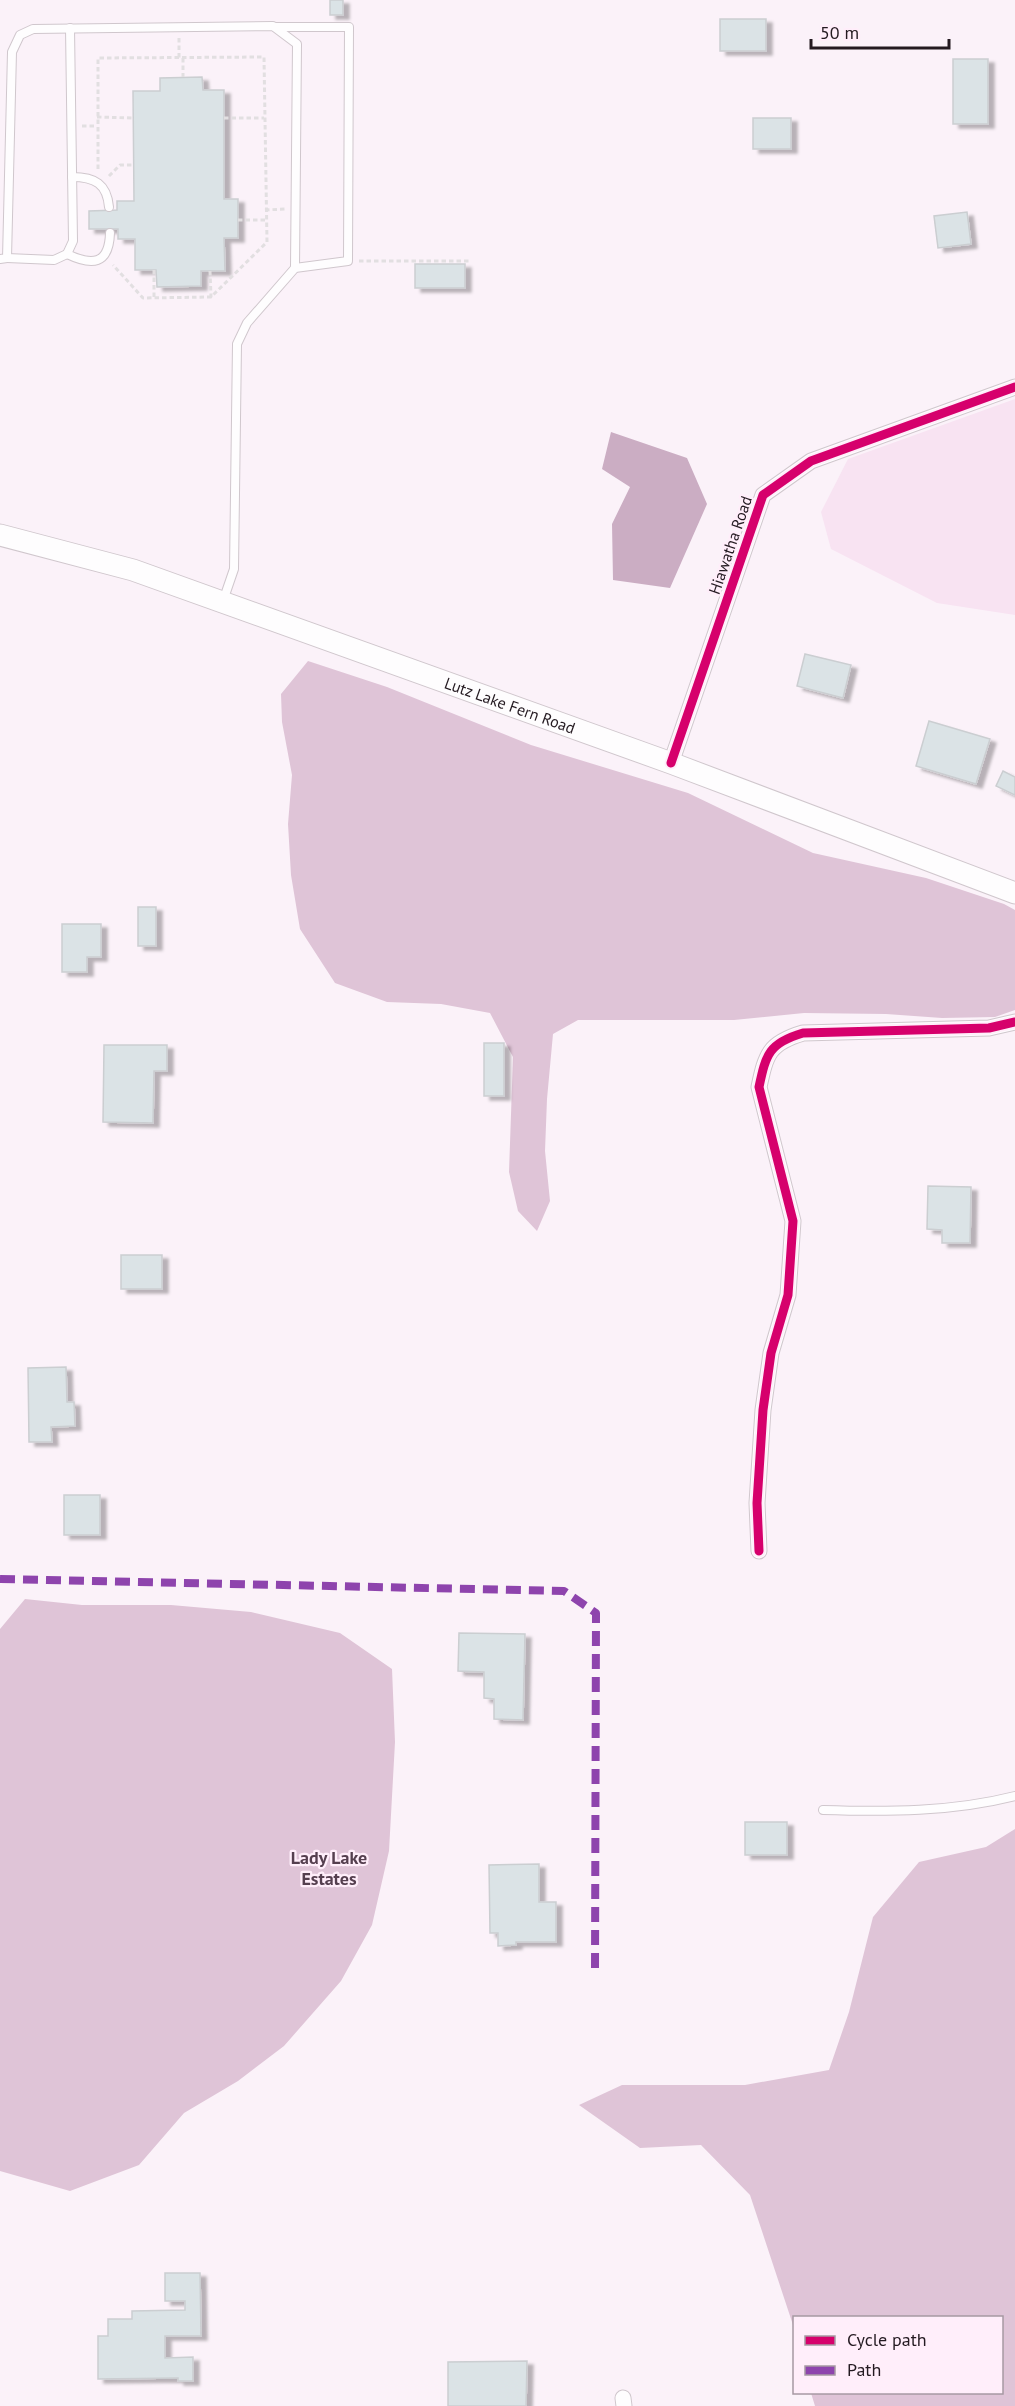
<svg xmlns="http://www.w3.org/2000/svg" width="1015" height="2406" font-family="'PT Sans',sans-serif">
  <defs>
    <filter id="shadow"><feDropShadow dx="6" dy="4" stdDeviation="1.5" flood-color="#0004"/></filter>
  </defs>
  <rect width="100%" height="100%" fill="#fbf2f9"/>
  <!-- green -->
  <polygon fill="#f8e3f2" points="1015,399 1015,615 937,603 831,549 821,512 848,459"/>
  <!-- forest -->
  <g fill="#dfc4d7">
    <polygon points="308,661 387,687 531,745 688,793 813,853 926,878 1004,904 1015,910 1015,1010 995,1017 942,1018 886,1014 804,1013 734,1020 578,1020 553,1034 547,1099 545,1151 550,1201 537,1231 518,1211 509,1172 513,1057 490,1013 441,1004 387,1002 335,983 300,929 291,875 288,824 292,775 282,722 281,694"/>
    <polygon points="25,1599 82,1605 171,1605 251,1612 340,1633 392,1669 395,1742 389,1851 372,1925 341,1981 284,2046 238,2081 184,2113 139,2165 70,2191 0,2171 0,1629"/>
    <polygon points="1015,1829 1015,2406 815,2406 811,2393 1002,2392 1002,2318 794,2318 794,2328 750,2195 701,2145 640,2148 579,2105 622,2085 745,2085 829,2070 849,2012 873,1917 919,1862 986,1847"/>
  </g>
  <!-- water -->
  <polygon fill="#cbadc3" points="611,432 687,458 707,504 670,588 613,580 612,524 630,487 602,469"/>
  <!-- building -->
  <g fill="#dbe3e6" stroke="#cbced1" stroke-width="1.5" filter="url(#shadow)">
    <rect x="330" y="0" width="13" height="15"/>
    <rect x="720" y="19" width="46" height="32"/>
    <rect x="953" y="59" width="35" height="65"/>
    <polygon points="202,77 203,90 224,90 224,199 238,199 238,238 224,238 225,271 201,271 201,286 157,287 156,270 135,270 135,239 118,239 118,229 89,229 89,211 117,210 117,201 134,201 133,91 160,91 160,78"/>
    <rect x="753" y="118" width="38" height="31"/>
    <polygon points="967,212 971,244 938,248 934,216"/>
    <rect x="415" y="264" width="50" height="24"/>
    <polygon points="805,654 851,665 843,698 797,686"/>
    <polygon points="929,721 990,739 976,784 916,766"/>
    <polygon points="1003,771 1015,777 1015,795 996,786"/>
    <rect x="138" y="907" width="18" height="39"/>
    <polygon points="62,924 101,924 101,957 87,957 87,972 62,972"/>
    <rect x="484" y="1043" width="20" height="53"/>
    <polygon points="104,1045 167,1045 167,1071 154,1071 153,1123 103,1122"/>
    <polygon points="928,1186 971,1187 970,1243 942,1243 942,1230 927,1229"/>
    <rect x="121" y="1255" width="41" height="34"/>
    <polygon points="66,1367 67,1402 74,1402 75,1426 51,1427 52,1442 29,1442 28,1368"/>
    <rect x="64" y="1495" width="36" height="40"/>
    <polygon points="459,1633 525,1634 523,1720 494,1719 494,1699 484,1698 484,1672 458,1671"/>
    <rect x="745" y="1822" width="42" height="33"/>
    <polygon points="539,1864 539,1902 556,1902 556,1942 516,1942 516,1945 498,1946 498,1933 490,1933 489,1865"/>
    <polygon points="165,2273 200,2273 201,2336 165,2336 165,2358 193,2357 193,2381 178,2381 178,2378 98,2379 98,2336 108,2336 108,2319 132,2319 132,2311 185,2310 185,2301 165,2301"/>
    <polygon points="527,2361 526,2406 448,2406 448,2362"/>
  </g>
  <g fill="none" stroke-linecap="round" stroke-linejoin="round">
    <!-- service casing -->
    <g stroke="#d0c7cd" stroke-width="10">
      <g id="service">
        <polyline points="275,27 349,27 348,261 295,268"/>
        <path d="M72 177C95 177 107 184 109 207"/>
        <path d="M67 254C92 266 109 265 110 233"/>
        <polyline points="7,258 54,260 67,254 73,241 70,28"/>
        <polyline points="0,259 7,258 12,52 20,35 33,29 273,26 297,44 295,268 247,323 237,344 234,569 223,601"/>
        <path d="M823 1810C887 1812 952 1812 1015 1796"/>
      </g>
    </g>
    <!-- minor casing -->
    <g stroke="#d0c7cd" stroke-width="17">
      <g id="minor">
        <polyline points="671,763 763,495 811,461 1015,387"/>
        <path d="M759 1551 757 1503 763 1410 771 1353 788 1295 793 1221 759 1087C766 1054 769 1043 803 1033L989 1028 1015 1022"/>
        <polyline points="623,2398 624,2406"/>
      </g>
    </g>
    <!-- secondary casing -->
    <g stroke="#d0c7cd" stroke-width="23">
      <g id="secondary">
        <path id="s1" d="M0 535 133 570 671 763 1015 893"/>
      </g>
    </g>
    <!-- path -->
    <g stroke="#e2dfe1" stroke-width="3" stroke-dasharray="4.5 3" stroke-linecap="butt">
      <polyline points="179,38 179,58"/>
      <polyline points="183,58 183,77"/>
      <polyline points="97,117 133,118"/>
      <polyline points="224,118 264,118"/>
      <polyline points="82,126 96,126"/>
      <polyline points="98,169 98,58 264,57 267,242 211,297 143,298 113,265"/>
      <polyline points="109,176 120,165 133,165"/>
      <polyline points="265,210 285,209"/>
      <polyline points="238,220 266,220"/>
      <polyline points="359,261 469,261"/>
      <polyline points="154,270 154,298"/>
      <polyline points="210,271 211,297"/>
    </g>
    <!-- service -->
    <use href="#service" stroke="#fefdfe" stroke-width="8"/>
    <!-- minor -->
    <use href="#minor" stroke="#fefdfe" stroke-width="15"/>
    <!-- secondary -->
    <use href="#secondary" stroke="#fefdfe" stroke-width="21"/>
    <!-- quiet -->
    <polyline stroke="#8e44ad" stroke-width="8" stroke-dasharray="15 8" stroke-linecap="butt" points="0,1579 564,1591 596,1613 595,1972"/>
    <!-- cycleway casing -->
    <g stroke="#ffeefa" stroke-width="13">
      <g id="cycleway">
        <polyline points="671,763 763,495 811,461 1015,387"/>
        <path d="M759 1551 757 1503 763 1410 771 1353 788 1295 793 1221 759 1087C766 1054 769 1043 803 1033L989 1028 1015 1022"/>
      </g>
    </g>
    <!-- cycleway -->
    <use href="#cycleway" stroke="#d6006c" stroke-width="9"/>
  </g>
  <g text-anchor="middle" stroke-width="4.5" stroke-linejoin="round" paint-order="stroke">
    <!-- street labels -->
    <g font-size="16" fill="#241a21" stroke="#ffeefa">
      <text transform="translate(730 545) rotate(-71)" y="6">Hiawatha Road</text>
      <text dy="6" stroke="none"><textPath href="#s1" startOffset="538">Lutz Lake Fern Road</textPath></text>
    </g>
    <!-- neighbourhood labels -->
    <g font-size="18" font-weight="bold" fill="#553f4f" stroke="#ffeefa">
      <text x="329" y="1864">Lady Lake<tspan x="329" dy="21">Estates</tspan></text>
    </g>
  </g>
  <!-- legend -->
  <rect x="793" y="2316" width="210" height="78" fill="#ffeefa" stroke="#a799a3" stroke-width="1.5"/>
  <rect x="805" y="2336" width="30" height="9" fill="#d6006c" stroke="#a799a3" stroke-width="1.5"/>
  <text x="847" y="2346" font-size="18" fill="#241a21">Cycle path</text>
  <rect x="805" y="2366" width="30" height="9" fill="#8e44ad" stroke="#a799a3" stroke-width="1.5"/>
  <text x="847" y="2376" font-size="18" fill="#241a21">Path</text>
  <!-- scale -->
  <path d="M811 39v9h138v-9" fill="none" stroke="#241a21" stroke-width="3"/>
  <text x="820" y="39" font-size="18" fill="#241a21" stroke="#ffeefa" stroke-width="4.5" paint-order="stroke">50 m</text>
</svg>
